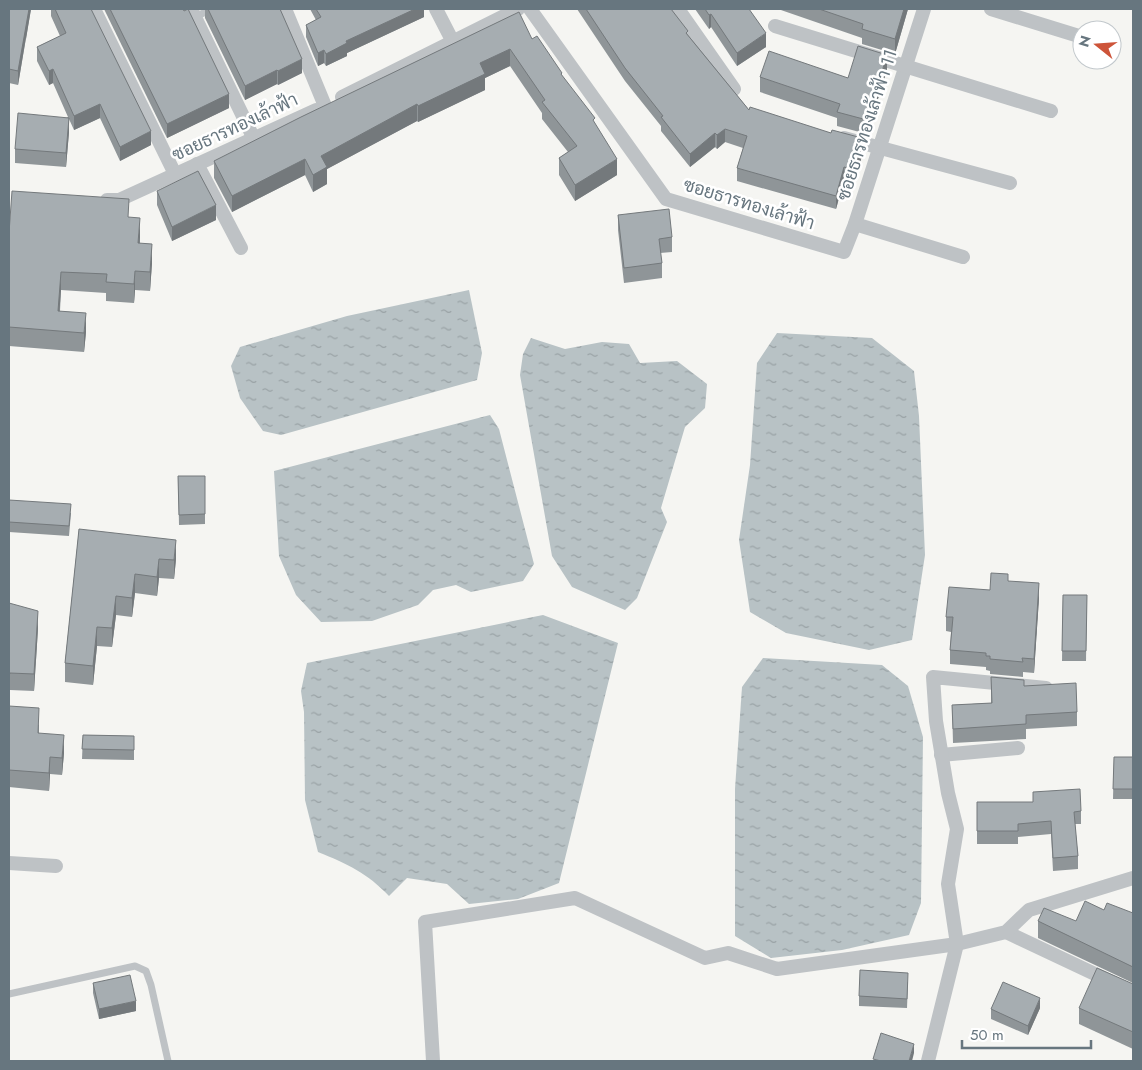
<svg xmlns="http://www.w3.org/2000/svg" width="1142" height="1070" font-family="Jost,Sarabun,sans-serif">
  <defs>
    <pattern id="water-ripples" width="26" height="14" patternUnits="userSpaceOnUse" patternTransform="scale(1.25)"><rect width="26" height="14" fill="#b8c2c5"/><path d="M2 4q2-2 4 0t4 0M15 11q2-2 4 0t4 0" fill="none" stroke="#99a2a5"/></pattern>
  </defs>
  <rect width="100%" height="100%" fill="#f5f5f2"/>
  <!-- water -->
  <g fill="url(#water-ripples)">
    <polygon points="469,290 482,353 477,380 281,435 263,431 240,398 231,366 240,347 347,316"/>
    <polygon points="777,333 872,338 914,371 919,416 925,555 912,640 869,650 786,633 750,612 739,540 750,465 757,363"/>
    <polygon points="531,338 565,349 602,342 629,344 640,363 677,361 707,384 705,408 685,427 661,508 667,522 637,598 625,610 572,587 552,556 520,375 523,354"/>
    <polygon points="490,415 499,429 534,564 523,581 471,592 456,585 433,590 418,605 372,621 321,622 296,595 279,556 274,471"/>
    <path d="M543 615 618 643 559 883 518 899 469 904 447 884 407 878 389 896C367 873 348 864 318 852L305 800 304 712 301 691 307 663Z"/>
    <polygon points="763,658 882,665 908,686 923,737 921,903 909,935 842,950 771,958 735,936 735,789 742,687"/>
  </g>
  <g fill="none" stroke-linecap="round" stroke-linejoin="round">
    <!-- lane -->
    <g stroke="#bec2c5" stroke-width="7">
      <polyline points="195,17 212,9"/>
      <polyline points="9,994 135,966 146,971 151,985 168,1061"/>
    </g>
    <!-- street -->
    <g stroke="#bec2c5" stroke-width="14">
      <polyline points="94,9 175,174"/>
      <polyline points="191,9 254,139"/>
      <polyline points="285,9 325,106"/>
      <polyline points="436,9 453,42"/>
      <polyline points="530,9 666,199 844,252 855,224 924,9"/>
      <polyline points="678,9 734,89"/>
      <polyline points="991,9 1082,37"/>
      <polyline points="775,26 1051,111"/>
      <polyline points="342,97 518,9"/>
      <polyline points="844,138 1010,183"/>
      <polyline points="197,164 241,248"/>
      <polyline points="107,200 119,200 316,110"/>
      <polyline points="855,224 963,257"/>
      <polyline points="941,755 1018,748"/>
      <polyline points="9,863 56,866"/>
      <polyline points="1006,932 1133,992"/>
      <polyline points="433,1061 425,922 575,898 705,958 728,953 777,969 957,944 1006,932 1029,910 1133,878"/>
      <polyline points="928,1061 957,944 948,884 957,829 948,793 936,721 933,677 1046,688"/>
    </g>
  </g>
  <!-- wall -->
  <g fill="#8f9598">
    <polygon points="9,9 31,9 18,85 9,83"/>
    <polygon points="51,9 91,9 151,145 120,161 100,118 74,130 69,119 69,132 66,167 15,163 15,149 68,117 53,83 49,85 37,61 37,47 60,36 51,16"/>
    <polygon points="104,9 183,9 229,108 167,138"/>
    <polygon points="205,9 280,9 302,73 278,85 277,84 245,100 205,18"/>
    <polygon points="310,9 424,9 424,17 347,53 347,56 326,66 324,63 318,66 306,37 306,25 316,20"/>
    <polygon points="577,9 671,9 688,35 749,110 831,133 862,138 862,156 854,183 844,180 836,209 737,181 737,168 743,148 725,142 717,149 715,147 690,167 661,131 661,126 625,81"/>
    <polygon points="695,9 749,9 766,47 737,66 711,27 709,29"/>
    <polygon points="778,9 908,9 895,54 862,44 862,38"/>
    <polygon points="532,39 562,76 617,175 575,201 559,175 559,158 568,152 542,119 542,113 510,66 485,78 485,90 418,122 417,121 327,169 327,184 313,192 305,175 232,212 214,178 214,161"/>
    <polygon points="887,70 867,134 837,126 837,118 760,92 760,77 848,78"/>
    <polygon points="157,191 216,220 172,241 157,205"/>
    <polygon points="618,215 672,237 672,252 660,253 662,263 662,278 624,283 618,230"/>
    <polygon points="129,217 140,237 140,243 152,263 150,291 135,290 134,303 106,301 106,293 61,290 60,311 86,332 84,352 9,346 9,233"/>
    <polygon points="178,476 205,476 205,524 179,525"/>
    <polygon points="9,500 71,513 69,536 9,532"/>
    <polygon points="79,529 176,559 174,579 159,578 157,596 135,593 132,617 116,615 112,647 97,646 93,685 65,682 65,663"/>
    <polygon points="1008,581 1039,598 1034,673 1023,672 1023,677 990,674 990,671 986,670 986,667 950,664 950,650 951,632 946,631 946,617 990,590"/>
    <polygon points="1063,595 1087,595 1086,661 1062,661"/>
    <polygon points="9,603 38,628 34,691 10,690"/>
    <polygon points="991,677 1024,686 1077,712 1077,726 1026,729 1026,739 953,743 952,705 991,703"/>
    <polygon points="9,706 39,725 39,733 64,753 62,775 50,774 49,791 9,787"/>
    <polygon points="83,735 134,736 134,760 82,759"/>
    <polygon points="1114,757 1133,757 1133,799 1113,799"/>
    <polygon points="1033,792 1081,811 1081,824 1075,824 1078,856 1078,869 1053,871 1051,834 1018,837 1018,844 977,844 977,802 1033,802"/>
    <polygon points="1104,910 1133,913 1133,983 1038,938 1038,921 1076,921"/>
    <polygon points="908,982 907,1008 859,1006 859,996"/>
    <polygon points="93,983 136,1011 99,1019 93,993"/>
    <polygon points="1133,984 1133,1049 1079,1024 1079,1008"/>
    <polygon points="1040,1008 1028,1035 991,1019 991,1009"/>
  </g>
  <!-- shaded-wall -->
  <g fill="#74797c">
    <polygon points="29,9 31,9 26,39 26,25"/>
    <polygon points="415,9 424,9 424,17 347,53 347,56 326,66 326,54 346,41"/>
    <polygon points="904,9 908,9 895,54 895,39"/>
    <polygon points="711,14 711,27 709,29 709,15"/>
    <polygon points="26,23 26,37 18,85 18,71"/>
    <polygon points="766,33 766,47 737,66 737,53"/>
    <polygon points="510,49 510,66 485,78 485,90 418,122 418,106 480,63"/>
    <polygon points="324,50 324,63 318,66 318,53"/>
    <polygon points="887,55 887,70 867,134 867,120"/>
    <polygon points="302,59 302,73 278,85 278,71"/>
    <polygon points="53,69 53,83 49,85 49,71"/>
    <polygon points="277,70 277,84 245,100 245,86"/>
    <polygon points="229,94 229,108 167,138 167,124"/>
    <polygon points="100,104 100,118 74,130 74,116"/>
    <polygon points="417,104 417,121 327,169 327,184 313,192 313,175 321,156"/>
    <polygon points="69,118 69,132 66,167 66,153"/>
    <polygon points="725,129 725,142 717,149 717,135"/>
    <polygon points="151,131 151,145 120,161 120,147"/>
    <polygon points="715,133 715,147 690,167 690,154"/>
    <polygon points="862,138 862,156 854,183 854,170"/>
    <polygon points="305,159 305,175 232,212 232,196"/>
    <polygon points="617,159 617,175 575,201 575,185"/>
    <polygon points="844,167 844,180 836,209 836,196"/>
    <polygon points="216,205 216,220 172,241 172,227"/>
    <polygon points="140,218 140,237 138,262 138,243"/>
    <polygon points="152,244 152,263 150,291 150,272"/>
    <polygon points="135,271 135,290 134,303 134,284"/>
    <polygon points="61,272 61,290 58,330 58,311"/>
    <polygon points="86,313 86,332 84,352 84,333"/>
    <polygon points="176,540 176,559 174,579 174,560"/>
    <polygon points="159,559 159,578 157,596 157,577"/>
    <polygon points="135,574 135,593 132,617 132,598"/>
    <polygon points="1039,583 1039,598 1034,673 1034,659"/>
    <polygon points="116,596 116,615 112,647 112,628"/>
    <polygon points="38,611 38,628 34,691 34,674"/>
    <polygon points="97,627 97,646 93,685 93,666"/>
    <polygon points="10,673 10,690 9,693 9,676"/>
    <polygon points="64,735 64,753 62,775 62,758"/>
    <polygon points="50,757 50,774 49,791 49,773"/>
    <polygon points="1040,998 1040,1008 1028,1035 1028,1026"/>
    <polygon points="136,1001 136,1011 99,1019 99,1009"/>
    <polygon points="914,1044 914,1053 912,1061 909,1061"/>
  </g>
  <!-- building -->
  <g fill="#a6adb1" stroke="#74797c">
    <polygon points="9,9 29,9 18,71 9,69"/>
    <polygon points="55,9 91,9 151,131 120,147 100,104 74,116 53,69 49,71 37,47 66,33"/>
    <polygon points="110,9 183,9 184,11 188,9 229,94 167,124"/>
    <polygon points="208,9 280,9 302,59 278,71 277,70 245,86"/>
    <polygon points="316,9 415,9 346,41 347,43 326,54 324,50 318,53 306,25 321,17"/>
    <polygon points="586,9 671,9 688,31 686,33 749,110 750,107 831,133 832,130 862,138 861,143 862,143 854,170 844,167 836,196 737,168 747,136 725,129 717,135 715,133 690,154 661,117 663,116 625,68"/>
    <polygon points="705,9 749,9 766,33 737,53 711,14 709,15"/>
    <polygon points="819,9 904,9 895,39 862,29 863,24"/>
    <polygon points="519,12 532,39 537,36 562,73 561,74 595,118 593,120 617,159 575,185 559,158 577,146 542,102 545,100 510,49 480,63 485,74 418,106 417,104 321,156 327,167 313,175 305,159 232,196 214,161 301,117"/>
    <polygon points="858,46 887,55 867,120 837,112 840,104 760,77 769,51 848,78"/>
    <polygon points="18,113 69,118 66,153 15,149"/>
    <polygon points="198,171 216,205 172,227 157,191"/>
    <polygon points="12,191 129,199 128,217 140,218 138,243 152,244 150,272 135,271 134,284 106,282 107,274 61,272 58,311 86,313 84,333 9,327 9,233"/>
    <polygon points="669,209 672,237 659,239 662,263 624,268 618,215"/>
    <polygon points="178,476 205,476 205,514 179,515"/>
    <polygon points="9,500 71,504 69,526 9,522"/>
    <polygon points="79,529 176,540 174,560 159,559 157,577 135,574 132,598 116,596 112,628 97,627 93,666 65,663"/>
    <polygon points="991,573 1008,574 1008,581 1039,583 1034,659 1022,658 1023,662 990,659 990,656 986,656 986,653 950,650 953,617 946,617 949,587 990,590"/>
    <polygon points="1063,595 1087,595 1086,651 1062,651"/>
    <polygon points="9,603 38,611 34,674 10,673 9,676"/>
    <polygon points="991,677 1024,680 1024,686 1076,683 1077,712 1026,715 1026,724 953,729 952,705 992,703"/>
    <polygon points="9,706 39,708 38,733 64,735 62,758 50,757 49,773 9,770"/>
    <polygon points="83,735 134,736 134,750 82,749"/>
    <polygon points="1114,757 1133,757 1133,789 1113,789"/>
    <polygon points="1080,789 1081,811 1074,812 1078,856 1053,858 1051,821 1018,824 1018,831 977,831 977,802 1033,802 1033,792"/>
    <polygon points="1085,901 1104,910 1107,903 1133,913 1133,967 1038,921 1044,908 1076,921"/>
    <polygon points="1097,968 1133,984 1133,1032 1079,1008"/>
    <polygon points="860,970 908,973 907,999 859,996"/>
    <polygon points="130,975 136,1001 99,1009 93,983"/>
    <polygon points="1003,982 1040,998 1028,1026 991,1009"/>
    <polygon points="881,1033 914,1044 909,1061 881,1061 873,1059"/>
  </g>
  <g text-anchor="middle" stroke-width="5" stroke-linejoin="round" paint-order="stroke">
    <!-- street labels -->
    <g font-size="18" fill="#67767f" stroke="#fff">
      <text transform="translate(867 125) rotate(-72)" y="6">ซอยธารทองเล้าฟ้า 11</text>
      <text transform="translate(235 127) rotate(-25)" y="6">ซอยธารทองเล้าฟ้า</text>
      <text transform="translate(749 204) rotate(17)" y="6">ซอยธารทองเล้าฟ้า</text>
    </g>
  </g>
  <!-- border -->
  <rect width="1142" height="1070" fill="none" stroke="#67767f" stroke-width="20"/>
  <!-- north arrow -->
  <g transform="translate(1097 45) rotate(287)"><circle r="24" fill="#ffffff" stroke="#c2c8cc"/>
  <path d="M0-4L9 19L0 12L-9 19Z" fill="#cd5439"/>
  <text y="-8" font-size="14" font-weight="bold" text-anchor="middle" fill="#67767f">N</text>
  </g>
  <!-- scale -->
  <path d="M962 1040v8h129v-8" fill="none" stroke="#67767f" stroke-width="2.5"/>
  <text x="970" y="1040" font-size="15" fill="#67767f" stroke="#ffffff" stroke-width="4" paint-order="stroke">50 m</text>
</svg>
